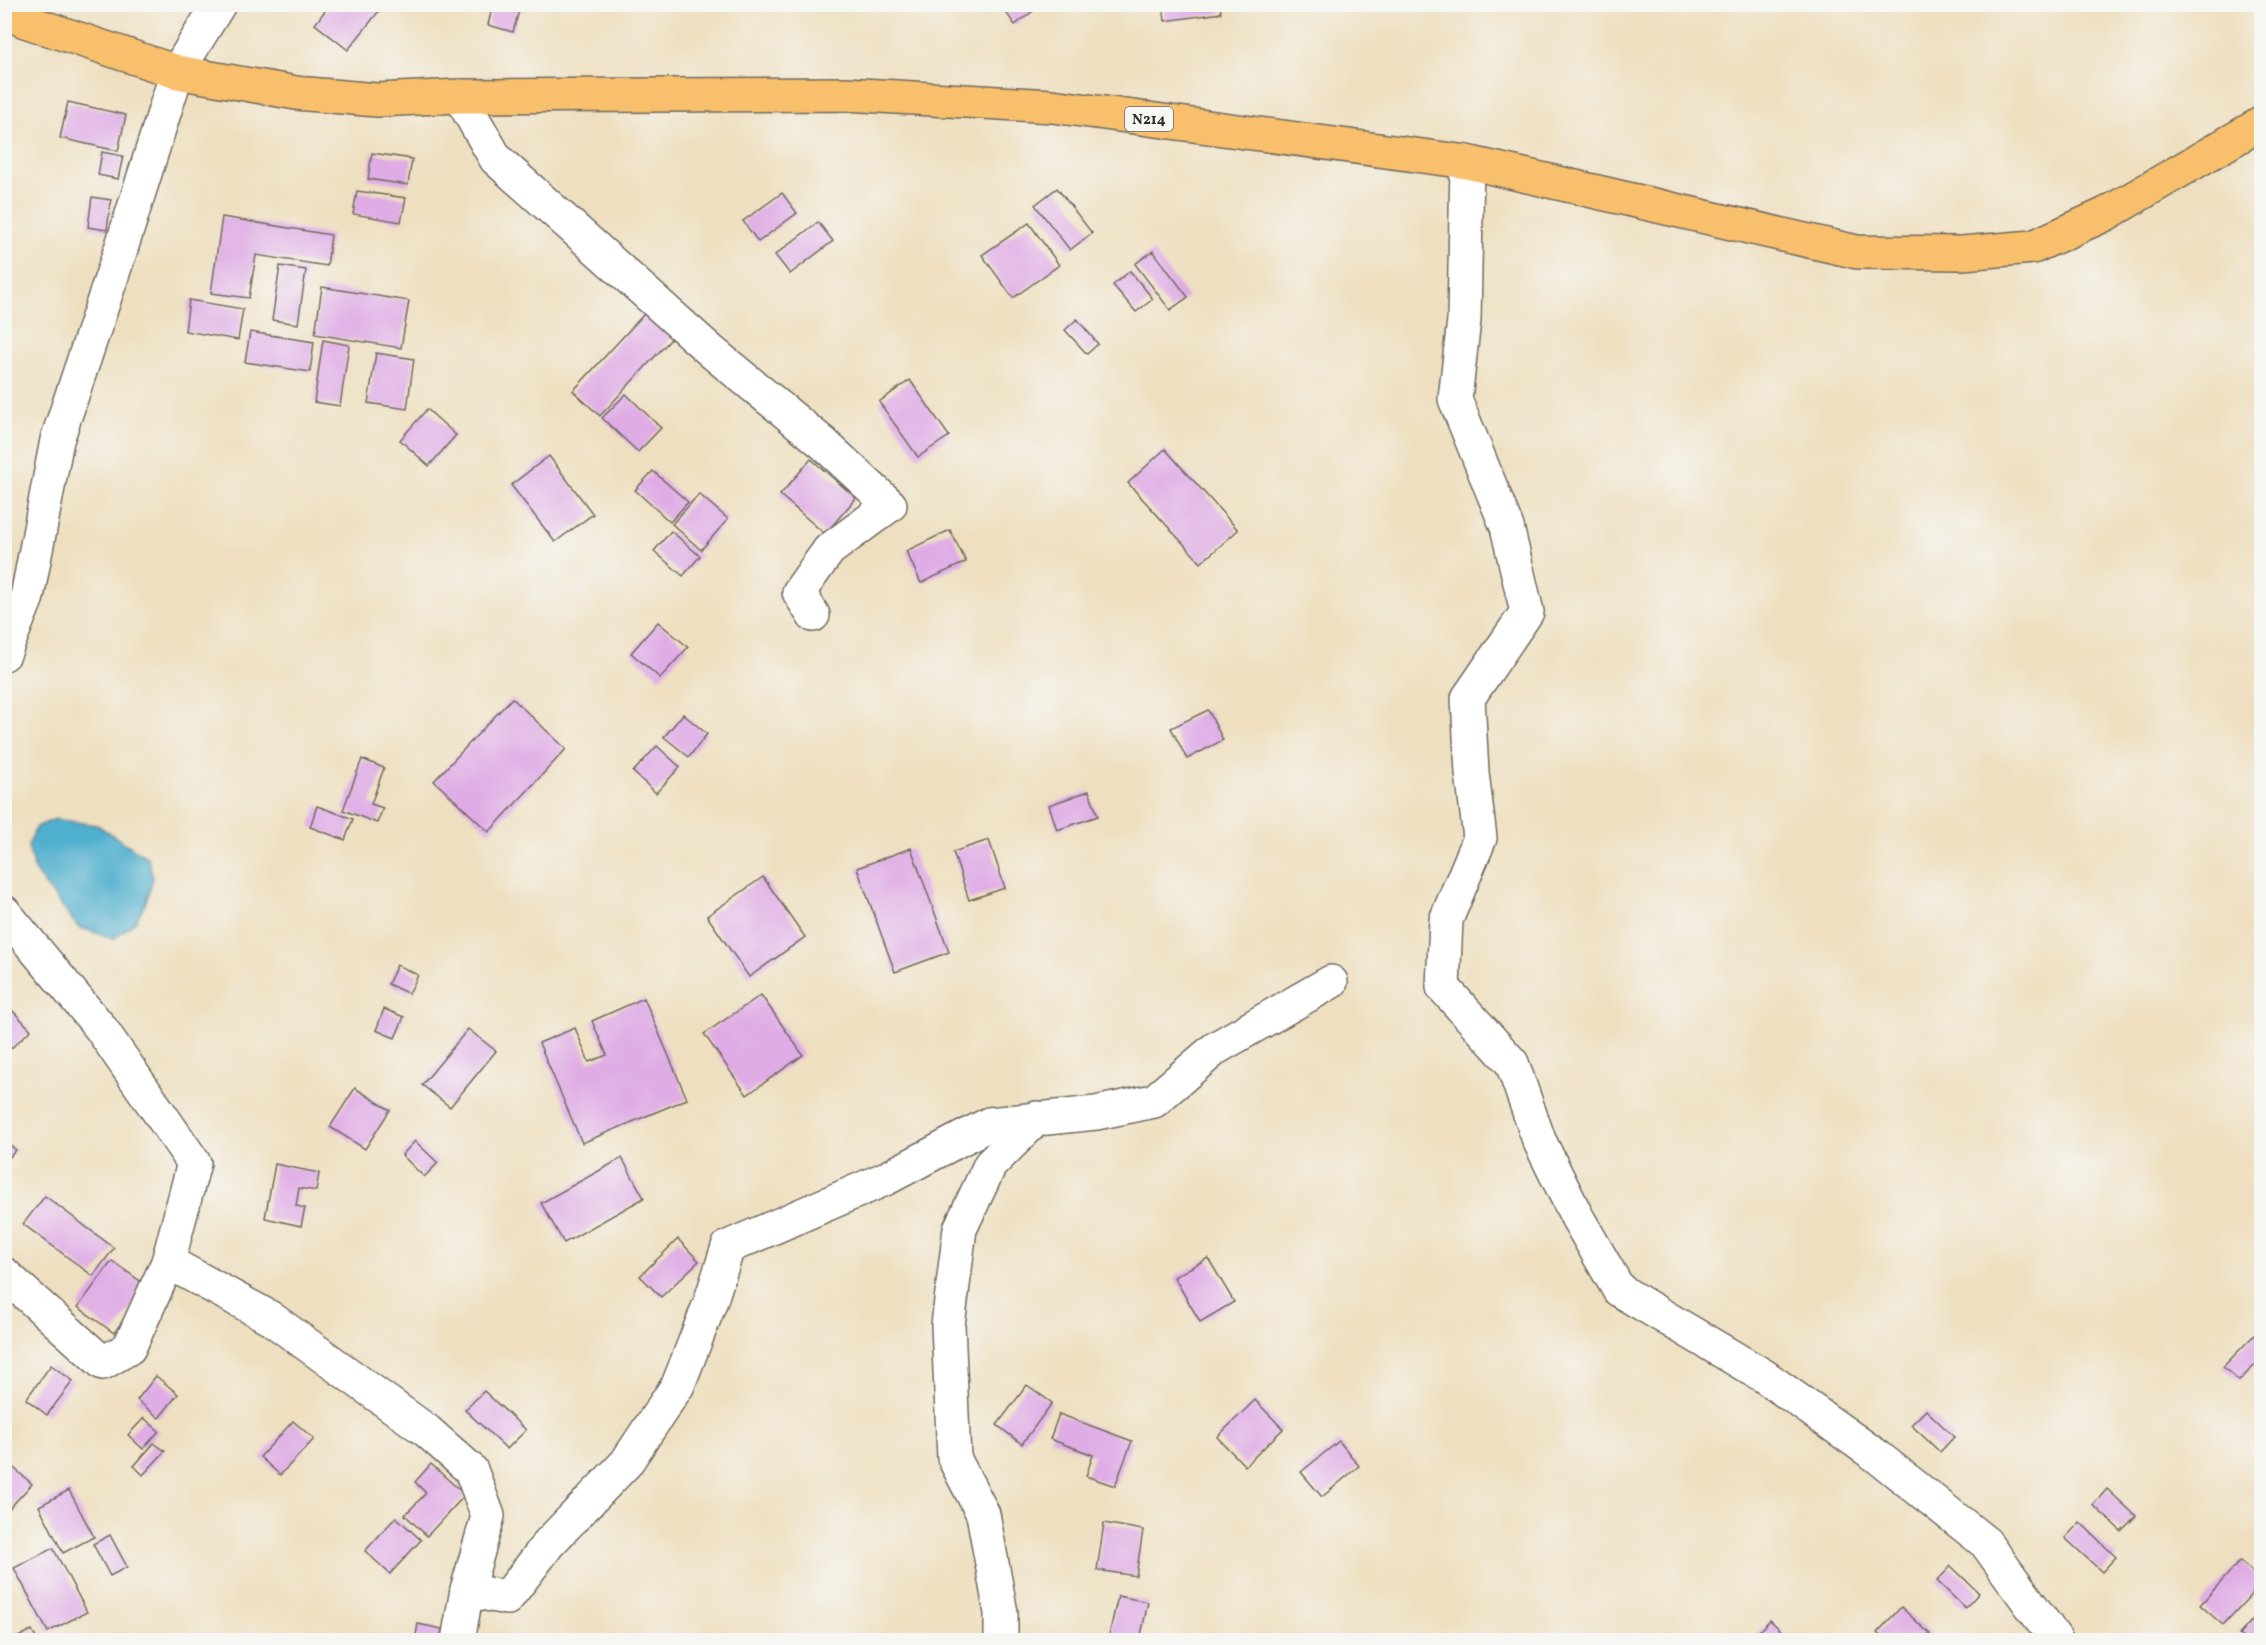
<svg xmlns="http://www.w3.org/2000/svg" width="2266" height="1645" font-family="Vollkorn,serif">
  <rect width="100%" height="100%" fill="#f6f6f2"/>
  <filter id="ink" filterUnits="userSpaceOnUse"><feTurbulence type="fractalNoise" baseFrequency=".0167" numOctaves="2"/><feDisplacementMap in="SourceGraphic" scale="12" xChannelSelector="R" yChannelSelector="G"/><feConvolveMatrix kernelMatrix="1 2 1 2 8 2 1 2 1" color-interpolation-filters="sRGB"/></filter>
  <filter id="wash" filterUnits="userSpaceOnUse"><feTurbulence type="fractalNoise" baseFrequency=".008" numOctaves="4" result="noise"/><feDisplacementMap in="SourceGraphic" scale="24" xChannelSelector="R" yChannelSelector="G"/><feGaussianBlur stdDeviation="1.35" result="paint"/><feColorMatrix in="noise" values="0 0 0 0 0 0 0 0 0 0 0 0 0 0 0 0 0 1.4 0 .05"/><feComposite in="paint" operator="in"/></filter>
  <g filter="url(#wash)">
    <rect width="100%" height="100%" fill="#eedfc0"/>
    <!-- water -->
    <polygon fill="#4fafce" stroke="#3d6d7c" stroke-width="1.5" points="55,819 97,825 148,858 153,878 146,902 135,922 114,939 78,927 35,872 28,846 36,827"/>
    <g id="blocks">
      <!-- building -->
      <g fill="#dface5">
        <polygon points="330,4 380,4 383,6 348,50 315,24"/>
        <polygon points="493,4 521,4 513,32 488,25"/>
        <polygon points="1000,4 1042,4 1015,25"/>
        <polygon points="1163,4 1220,4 1221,13 1165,21"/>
        <polygon points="68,102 126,115 118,151 60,138"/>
        <polygon points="102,152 123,156 118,179 98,175"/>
        <polygon points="372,153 412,159 408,185 368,179"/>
        <polygon points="1057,188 1092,233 1070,250 1035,205"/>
        <polygon points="357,191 406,198 401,222 353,214"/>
        <polygon points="782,193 797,213 758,242 743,221"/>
        <polygon points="92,197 111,200 107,230 88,227"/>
        <polygon points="222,217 331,235 327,266 256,255 249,298 211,293"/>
        <polygon points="818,222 833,241 790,274 775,255"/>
        <polygon points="1029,223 1059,265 1013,298 982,255"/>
        <polygon points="1153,251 1188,297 1170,310 1135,264"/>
        <polygon points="280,266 306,270 298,324 272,320"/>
        <polygon points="1130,271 1153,299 1136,312 1113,285"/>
        <polygon points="322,287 409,301 401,348 315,334"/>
        <polygon points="189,300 243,309 238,340 185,331"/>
        <polygon points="645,313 672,338 600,416 573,391"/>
        <polygon points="1077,319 1098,344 1087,354 1065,330"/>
        <polygon points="250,332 314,342 310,372 245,362"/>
        <polygon points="323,340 349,345 340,406 314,402"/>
        <polygon points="376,353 414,359 407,409 368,403"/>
        <polygon points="910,380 949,436 918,457 879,402"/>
        <polygon points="626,394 661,428 638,452 602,418"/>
        <polygon points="427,409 456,435 429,466 400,440"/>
        <polygon points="1165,449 1238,530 1201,563 1128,483"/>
        <polygon points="549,456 593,514 555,542 511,485"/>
        <polygon points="811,459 856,498 825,534 780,495"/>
        <polygon points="653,471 688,502 670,522 635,490"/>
        <polygon points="699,494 728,519 701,550 672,524"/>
        <polygon points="950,530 966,562 921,583 906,551"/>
        <polygon points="671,531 700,556 683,576 654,551"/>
        <polygon points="658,622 688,647 660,678 631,653"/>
        <polygon points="512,698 566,749 489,832 434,781"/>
        <polygon points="1208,710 1223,740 1187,759 1171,728"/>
        <polygon points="683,714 707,734 689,757 664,737"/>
        <polygon points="657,746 680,767 656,793 633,772"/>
        <polygon points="362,759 384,768 371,804 383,808 377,823 343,810"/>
        <polygon points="1089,791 1098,816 1057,830 1049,805"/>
        <polygon points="317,806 353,819 345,840 310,827"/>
        <polygon points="989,840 1005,888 969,900 953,852"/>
        <polygon points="911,848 949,952 895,972 857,868"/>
        <polygon points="763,877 805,937 749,977 707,916"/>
        <polygon points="397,965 418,975 409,994 388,984"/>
        <polygon points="761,995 803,1055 747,1095 704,1034"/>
        <polygon points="644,998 687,1099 582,1143 539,1043 575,1028 589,1062 607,1055 592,1021"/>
        <polygon points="384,1009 404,1017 395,1038 376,1030"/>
        <polygon points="13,1011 31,1030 7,1052 4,1049 4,1019"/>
        <polygon points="468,1029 496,1051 450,1107 422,1085"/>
        <polygon points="355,1088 390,1110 365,1149 330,1127"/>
        <polygon points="4,1141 16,1150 4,1163"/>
        <polygon points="415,1141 438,1163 424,1177 402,1155"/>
        <polygon points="622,1158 644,1198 564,1243 541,1203"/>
        <polygon points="275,1164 319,1173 316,1191 299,1188 296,1206 305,1208 301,1226 265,1218"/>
        <polygon points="45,1196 114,1248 93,1276 23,1224"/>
        <polygon points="678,1239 699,1261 661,1297 640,1276"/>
        <polygon points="1208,1258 1234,1302 1200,1322 1174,1277"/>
        <polygon points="112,1261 147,1286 114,1333 78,1307"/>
        <polygon points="2256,1333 2262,1339 2262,1358 2239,1381 2223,1367"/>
        <polygon points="51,1365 73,1381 47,1415 26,1399"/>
        <polygon points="156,1376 178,1394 159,1418 137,1400"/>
        <polygon points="1027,1385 1052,1403 1022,1444 997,1425"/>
        <polygon points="484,1391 526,1430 507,1449 465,1410"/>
        <polygon points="1255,1400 1283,1429 1245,1466 1217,1437"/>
        <polygon points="1926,1410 1954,1437 1940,1452 1911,1425"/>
        <polygon points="1059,1414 1132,1441 1115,1486 1086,1476 1093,1455 1050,1439"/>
        <polygon points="144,1418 159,1431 143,1449 128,1435"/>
        <polygon points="293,1421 314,1439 280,1475 260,1457"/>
        <polygon points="1339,1441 1359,1466 1322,1497 1301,1472"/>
        <polygon points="154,1443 165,1451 143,1475 134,1466"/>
        <polygon points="6,1461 32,1484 4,1514 4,1462"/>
        <polygon points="431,1464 465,1495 427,1536 405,1515 426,1493 415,1482"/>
        <polygon points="2107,1489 2136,1516 2121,1531 2093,1505"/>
        <polygon points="69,1490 94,1537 63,1553 39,1506"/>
        <polygon points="396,1517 421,1540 390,1574 365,1551"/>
        <polygon points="2080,1522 2116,1557 2102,1572 2065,1538"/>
        <polygon points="1104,1523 1143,1530 1136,1576 1097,1570"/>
        <polygon points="110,1535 127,1567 110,1576 93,1544"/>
        <polygon points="53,1548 87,1612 48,1632 14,1568"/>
        <polygon points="2240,1561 2262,1580 2262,1583 2223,1625 2200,1605"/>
        <polygon points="1951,1566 1979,1593 1965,1608 1937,1581"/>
        <polygon points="1118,1596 1148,1602 1140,1640 1108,1640"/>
        <polygon points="1901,1607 1930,1634 1923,1640 1885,1640 1877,1633"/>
        <polygon points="2262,1609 2262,1640 2245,1640 2239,1635"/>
        <polygon points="1770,1620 1791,1640 1750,1640"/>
        <polygon points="418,1624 442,1629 440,1640 415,1640"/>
        <polygon points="32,1630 37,1640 12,1640"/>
      </g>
    </g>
  </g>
  <g filter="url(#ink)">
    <use href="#blocks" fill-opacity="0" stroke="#6f6a5f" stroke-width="1.5"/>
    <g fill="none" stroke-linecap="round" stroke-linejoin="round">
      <!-- minor casing -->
      <g stroke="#6f6a5f" stroke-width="36">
        <g id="minor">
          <polyline points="460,96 496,159 712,352 823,443 890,505 829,550 799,592 813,615"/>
          <polyline points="1467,162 1464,320 1455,399 1507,527 1527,612 1468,698 1472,773 1480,838 1446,920 1443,987 1512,1063 1539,1140 1577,1217 1619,1290 1764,1376 1878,1457 1986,1543 2056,1640"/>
          <polyline points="4,654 27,597 57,440 121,249 177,72 219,4"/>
          <polyline points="4,912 100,1027 194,1163 168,1262 129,1348 103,1363 4,1274"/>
          <polyline points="168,1262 269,1317 427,1431 471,1470 488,1516 467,1590"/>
          <polyline points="458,1640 467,1590 507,1598 549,1543 626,1463 678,1385 710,1303 728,1247 887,1178 989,1124 1096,1113 1154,1101 1216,1048 1331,982"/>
          <polyline points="1001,1640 1001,1613 983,1514 954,1458 948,1325 960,1229 990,1165 1037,1118"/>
        </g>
      </g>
      <!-- trunk casing -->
      <g stroke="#6f6a5f" stroke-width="36">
        <polyline id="trunk" points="4,12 25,21 177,72 296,93 377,100 460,96 845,94 1052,106 1467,162 1857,252 1962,253 2033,247 2106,214 2262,123"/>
      </g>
      <!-- minor -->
      <use href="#minor" stroke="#fff" stroke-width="33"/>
      <!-- trunk -->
      <use href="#trunk" stroke="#f8bf6c" stroke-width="33"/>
    </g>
  </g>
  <g text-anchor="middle" stroke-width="6" stroke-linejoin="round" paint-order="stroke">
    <!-- shield labels -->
    <rect fill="#f6f6f2" stroke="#686867" stroke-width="1.5" x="1125" y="107" width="48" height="24" rx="4.5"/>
    <g font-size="15" font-weight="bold" fill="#2b2b2b">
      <text x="1149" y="124">N214</text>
    </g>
  </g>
  <!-- margin -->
  <rect width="2266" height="1645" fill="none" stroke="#f6f6f2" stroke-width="24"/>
</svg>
